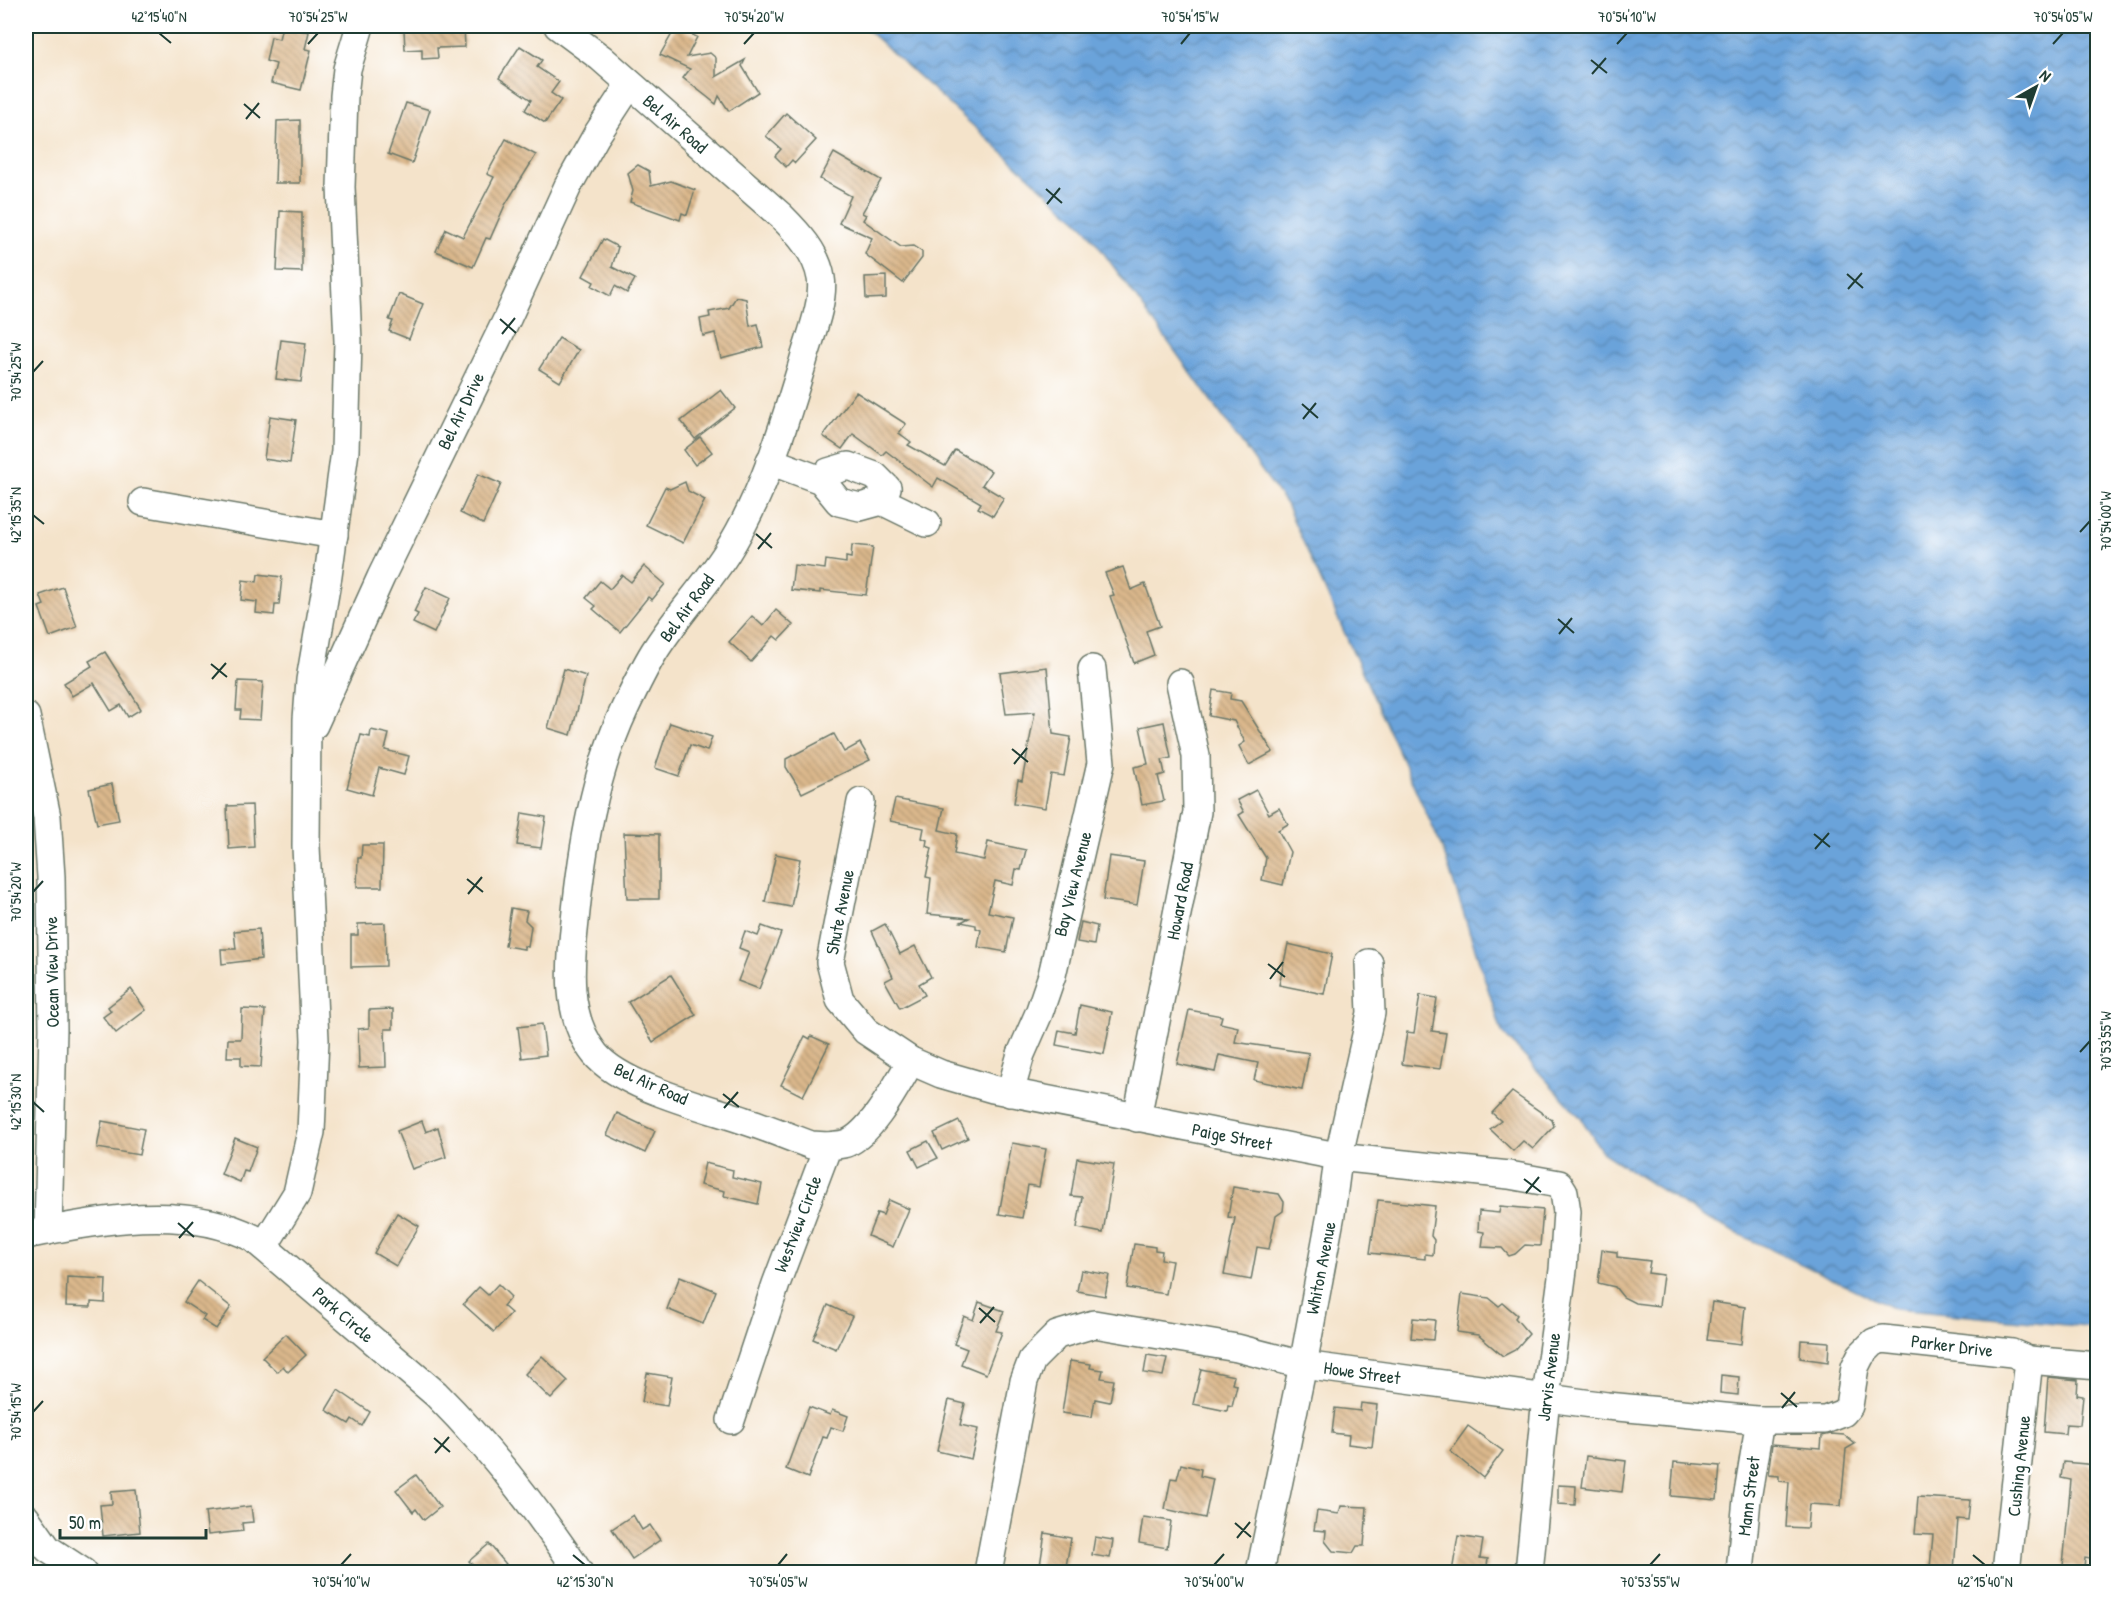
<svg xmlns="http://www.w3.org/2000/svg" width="2123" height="1598" font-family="'Patrick Hand',sans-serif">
  <defs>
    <pattern id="water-waves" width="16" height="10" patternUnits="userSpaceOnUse" patternTransform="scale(1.5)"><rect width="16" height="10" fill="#6ba3da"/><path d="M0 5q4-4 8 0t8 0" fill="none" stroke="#5786b2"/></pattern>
    <pattern id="building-back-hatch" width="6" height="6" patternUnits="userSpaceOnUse" patternTransform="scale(1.5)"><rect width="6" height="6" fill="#dbb88c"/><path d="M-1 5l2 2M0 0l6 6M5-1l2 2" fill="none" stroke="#b19773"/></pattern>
  </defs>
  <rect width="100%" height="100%" fill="#fff"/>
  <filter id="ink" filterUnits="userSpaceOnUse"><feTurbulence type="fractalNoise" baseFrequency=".0167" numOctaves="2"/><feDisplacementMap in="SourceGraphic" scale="12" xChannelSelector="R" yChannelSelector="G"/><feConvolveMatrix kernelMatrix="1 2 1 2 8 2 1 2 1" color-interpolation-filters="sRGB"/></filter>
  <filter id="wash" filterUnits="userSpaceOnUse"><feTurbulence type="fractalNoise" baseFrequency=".008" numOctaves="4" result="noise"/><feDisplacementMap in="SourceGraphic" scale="24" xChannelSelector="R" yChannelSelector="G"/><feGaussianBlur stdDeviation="1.35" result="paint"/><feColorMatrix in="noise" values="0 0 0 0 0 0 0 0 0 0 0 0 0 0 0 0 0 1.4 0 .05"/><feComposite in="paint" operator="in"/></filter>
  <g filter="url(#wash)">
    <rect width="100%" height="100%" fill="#f4e3ca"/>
    <!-- water -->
    <polygon fill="url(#water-waves)" stroke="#457087" stroke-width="1.5" points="863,26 2097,26 2097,1328 1895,1309 1703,1217 1602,1152 1581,1118 1502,1032 1443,850 1286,504 1084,226"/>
    <g id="blocks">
      <!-- building -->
      <g fill="url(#building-back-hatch)">
        <polygon points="282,26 309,32 305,49 311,50 301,90 271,83 276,64 266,61 271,37 279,39"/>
        <polygon points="408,26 464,26 465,47 437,48 438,58 422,59 422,49 405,50 404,29 408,28"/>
        <polygon points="676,27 697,37 687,57 710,53 716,58 716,77 745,60 742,66 758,92 729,111 719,96 716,104 706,96 683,78 690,69 660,55"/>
        <polygon points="520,46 542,60 537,67 559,82 551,93 561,100 545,123 525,110 531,100 499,78"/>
        <polygon points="406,103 430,110 412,163 388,154"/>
        <polygon points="786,113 816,140 795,163 792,160 786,167 775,156 781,149 766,136"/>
        <polygon points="300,120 300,183 275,183 277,121"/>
        <polygon points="506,139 536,155 505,205 490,239 486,238 473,267 436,251 446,229 463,237 494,177 487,174"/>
        <polygon points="834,153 881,180 862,213 866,215 863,220 901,247 913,246 922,252 922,258 903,283 865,254 872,238 839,223 851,196 820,179"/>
        <polygon points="638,165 649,171 651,186 671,181 695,190 687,215 682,213 680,220 630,202 633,191 628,173"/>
        <polygon points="280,211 302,212 302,272 277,271"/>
        <polygon points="603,239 618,247 612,267 635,279 627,293 615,286 610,296 592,286 594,282 583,276"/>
        <polygon points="886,276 886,298 866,299 865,277"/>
        <polygon points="399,294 423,304 409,339 389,331 393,321 389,320"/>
        <polygon points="736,297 746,299 750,326 758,324 763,347 721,358 715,333 703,336 700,319 710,317 709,312 729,308"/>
        <polygon points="559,338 579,350 560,382 539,369"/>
        <polygon points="281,340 306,343 301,382 276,379"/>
        <polygon points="721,390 735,408 695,439 681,421"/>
        <polygon points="856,392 906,424 899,433 911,442 908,445 945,466 955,450 991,471 982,485 1004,498 993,516 978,508 981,503 938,478 933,487 886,451 882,455 853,434 842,449 823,436"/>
        <polygon points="270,416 296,420 290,463 264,459"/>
        <polygon points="700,437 712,452 695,465 684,450"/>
        <polygon points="478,474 501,484 483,524 460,513"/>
        <polygon points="685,482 688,491 705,500 683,543 646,525 665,487 670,489"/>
        <polygon points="852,545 873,547 866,595 820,590 820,593 791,590 794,565 825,569 826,560 846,563 846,557 851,558"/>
        <polygon points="644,566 665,584 652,600 648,597 620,632 593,609 596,606 586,598 600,581 610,589 622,575 631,582"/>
        <polygon points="1123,567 1131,590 1145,584 1160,626 1146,631 1154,655 1134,663 1110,596 1114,595 1105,573"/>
        <polygon points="258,574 282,577 279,605 275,605 274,615 256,613 257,602 241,600 243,580 257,582"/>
        <polygon points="63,587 77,627 50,637 39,607 44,605 40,595"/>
        <polygon points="426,587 450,598 434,633 413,623 418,614 414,612"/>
        <polygon points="776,610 793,625 779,640 774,636 751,662 729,642 752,616 763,626"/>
        <polygon points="105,652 141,709 128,717 121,705 111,711 94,683 72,696 64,683 92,666 89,661"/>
        <polygon points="1047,667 1053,734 1071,737 1064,776 1051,774 1045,808 1014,803 1018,780 1022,781 1035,712 1006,714 1000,673"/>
        <polygon points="564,669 586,676 571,735 548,728"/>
        <polygon points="238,681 263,682 260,720 240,719 241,710 236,710"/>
        <polygon points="1213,690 1231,693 1230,699 1241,701 1273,752 1249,765 1239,746 1245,742 1234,721 1209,716"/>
        <polygon points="1164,722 1171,758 1162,760 1165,774 1158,776 1164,801 1142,805 1134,767 1148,764 1140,727"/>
        <polygon points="670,723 712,737 707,751 690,745 679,776 655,768"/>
        <polygon points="371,730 389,734 385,750 409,756 404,775 379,768 372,795 347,788 361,735 370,737"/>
        <polygon points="834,734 844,752 860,743 870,760 802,793 786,767 786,759"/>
        <polygon points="112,784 119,820 97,824 89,789"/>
        <polygon points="1256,790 1269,814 1279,808 1288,824 1278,830 1290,852 1283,885 1262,880 1266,858 1239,815 1244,812 1237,800"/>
        <polygon points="895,799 944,808 939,830 957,834 954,854 984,860 988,842 1026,850 1021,870 1016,869 1013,885 995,881 988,912 1013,917 1006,952 978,947 981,930 976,928 976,925 961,922 969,918 927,914 931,878 926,877 932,848 926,846 927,840 922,838 924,828 890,821"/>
        <polygon points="252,805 254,847 229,849 227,806"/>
        <polygon points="522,813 546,817 541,848 517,845"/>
        <polygon points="624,833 659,834 659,899 627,899"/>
        <polygon points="362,845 383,845 382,887 357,887 358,858 361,858"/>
        <polygon points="776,854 800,859 791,907 765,902"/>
        <polygon points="1109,856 1144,861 1137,905 1103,900"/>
        <polygon points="511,908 527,911 525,920 531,926 528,947 524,946 524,949 505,946"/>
        <polygon points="1081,922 1097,926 1094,945 1077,942"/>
        <polygon points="385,923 386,966 351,967 351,935 358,935 358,924"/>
        <polygon points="885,924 900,954 915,946 931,977 919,984 925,995 900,1008 885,981 893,977 872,931"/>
        <polygon points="762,926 781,933 759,989 738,981 749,952 739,948 745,931 758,936"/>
        <polygon points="259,929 261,959 222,964 221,949 236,949 234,931"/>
        <polygon points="1288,944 1332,954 1324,994 1279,985"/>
        <polygon points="671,975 696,1015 653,1042 628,1002"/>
        <polygon points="131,989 146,1010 116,1033 103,1017 111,1011 108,1007"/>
        <polygon points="1420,995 1437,998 1432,1031 1446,1033 1440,1069 1402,1064 1407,1032 1414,1033"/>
        <polygon points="1080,1005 1112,1012 1104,1054 1056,1045 1059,1030 1075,1033"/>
        <polygon points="242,1009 265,1010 261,1067 241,1066 241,1057 227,1057 228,1039 241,1039"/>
        <polygon points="393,1009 393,1029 385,1029 386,1067 359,1068 358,1029 369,1028 369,1010"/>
        <polygon points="1189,1010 1222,1016 1220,1023 1238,1027 1235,1042 1309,1053 1302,1090 1254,1080 1258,1063 1219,1055 1215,1072 1177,1064"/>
        <polygon points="542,1024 546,1055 522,1058 518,1027"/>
        <polygon points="805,1036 810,1039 811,1036 829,1044 803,1096 781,1085"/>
        <polygon points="1512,1092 1552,1120 1554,1126 1533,1149 1523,1141 1513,1151 1490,1129 1501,1121 1492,1113"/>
        <polygon points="617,1113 655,1131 645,1153 607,1135"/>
        <polygon points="102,1121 144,1129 139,1155 97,1148"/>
        <polygon points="422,1121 426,1132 438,1127 446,1157 412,1169 397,1131"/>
        <polygon points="959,1121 968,1138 942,1150 934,1133"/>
        <polygon points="235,1138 257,1147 248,1172 244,1171 240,1182 221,1174"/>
        <polygon points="928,1141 938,1158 919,1167 910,1150"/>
        <polygon points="1012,1143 1046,1149 1039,1187 1028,1185 1022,1218 999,1214"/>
        <polygon points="1077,1158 1114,1164 1103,1233 1077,1228 1082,1197 1071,1196"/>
        <polygon points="705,1163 733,1170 732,1177 762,1184 758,1204 724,1196 725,1191 700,1185"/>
        <polygon points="1233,1187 1279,1194 1284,1202 1283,1211 1276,1216 1269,1249 1257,1247 1251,1280 1224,1275 1235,1218 1228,1217"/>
        <polygon points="889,1200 909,1209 893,1247 868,1236 877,1213 883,1215"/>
        <polygon points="1378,1200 1435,1206 1431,1236 1434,1240 1433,1255 1425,1254 1425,1259 1370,1253"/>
        <polygon points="1500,1206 1543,1210 1540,1246 1525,1245 1515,1254 1509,1256 1502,1248 1482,1247 1484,1232 1478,1231 1479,1211 1499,1213"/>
        <polygon points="397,1213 419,1226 396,1266 374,1253"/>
        <polygon points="1134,1244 1155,1247 1155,1250 1162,1251 1161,1259 1172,1261 1166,1294 1127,1288"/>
        <polygon points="1602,1250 1617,1252 1617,1257 1650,1261 1648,1273 1663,1275 1659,1306 1635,1303 1623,1297 1615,1287 1598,1283"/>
        <polygon points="1081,1270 1109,1275 1105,1296 1077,1291"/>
        <polygon points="680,1276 716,1291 703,1324 667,1309"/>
        <polygon points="67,1277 106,1279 105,1303 91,1302 91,1307 66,1306"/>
        <polygon points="198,1281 231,1307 216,1329 202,1320 205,1316 184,1302"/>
        <polygon points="498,1284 511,1297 503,1306 511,1313 494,1332 463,1304 479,1287 488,1295"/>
        <polygon points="1462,1294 1489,1298 1499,1306 1503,1303 1517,1315 1515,1318 1529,1334 1515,1350 1503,1356 1478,1335 1457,1332"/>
        <polygon points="979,1302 1004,1311 996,1331 1002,1332 986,1374 961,1364 967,1349 954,1344 964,1316 973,1320"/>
        <polygon points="1712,1302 1745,1307 1741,1344 1707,1340"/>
        <polygon points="828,1305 852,1316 836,1349 813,1339"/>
        <polygon points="1413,1318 1435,1320 1433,1340 1411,1338"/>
        <polygon points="286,1334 306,1355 288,1372 283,1366 277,1372 262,1357"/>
        <polygon points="1801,1340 1829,1342 1828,1362 1800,1358"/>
        <polygon points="1147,1355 1167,1358 1163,1376 1144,1373"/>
        <polygon points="542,1356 568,1381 551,1399 525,1374"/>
        <polygon points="1070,1361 1091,1364 1090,1368 1103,1370 1101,1378 1114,1380 1110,1402 1095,1399 1092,1417 1062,1413"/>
        <polygon points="1201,1369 1234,1376 1232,1384 1237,1385 1232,1406 1228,1405 1227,1411 1193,1404"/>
        <polygon points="647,1373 672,1377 667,1406 642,1402"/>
        <polygon points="1721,1375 1739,1377 1738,1395 1720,1393"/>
        <polygon points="2048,1377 2078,1380 2077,1395 2083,1396 2080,1425 2066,1424 2065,1434 2044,1432"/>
        <polygon points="338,1390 370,1412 362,1426 352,1419 349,1424 326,1410"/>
        <polygon points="949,1400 965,1404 960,1425 978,1429 971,1459 937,1451"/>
        <polygon points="1361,1403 1377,1405 1372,1447 1348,1444 1349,1435 1332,1433 1335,1408 1360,1411"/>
        <polygon points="809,1407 830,1415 832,1410 848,1416 843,1431 831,1427 827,1438 823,1437 808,1478 786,1469"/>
        <polygon points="1468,1426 1503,1451 1483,1478 1450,1451"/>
        <polygon points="1831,1434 1844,1435 1855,1444 1846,1449 1841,1506 1809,1504 1807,1528 1786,1527 1789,1482 1779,1481 1779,1476 1768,1475 1772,1444 1821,1448 1822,1436"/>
        <polygon points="1586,1456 1626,1461 1622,1492 1582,1487"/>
        <polygon points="1674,1462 1720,1466 1717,1500 1671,1496"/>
        <polygon points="2063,1462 2097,1465 2097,1560 2085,1558 2084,1568 2063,1566 2071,1480 2061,1478"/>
        <polygon points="1181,1464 1201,1469 1200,1476 1213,1479 1205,1518 1165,1509 1171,1478 1177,1479"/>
        <polygon points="416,1475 440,1507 424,1520 416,1509 413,1512 396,1490"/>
        <polygon points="1558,1485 1576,1486 1575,1505 1558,1504"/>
        <polygon points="136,1490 140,1532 103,1536 100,1505 112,1504 111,1492"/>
        <polygon points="1918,1497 1970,1500 1968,1520 1958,1519 1954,1570 1930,1568 1933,1535 1915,1534"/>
        <polygon points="251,1506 253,1522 242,1523 243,1531 208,1535 205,1512"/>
        <polygon points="1341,1506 1367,1507 1364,1546 1357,1546 1353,1553 1333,1551 1325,1541 1326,1531 1314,1530 1317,1511 1339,1514"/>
        <polygon points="633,1515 642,1530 650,1525 660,1540 632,1559 612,1529"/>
        <polygon points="1143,1517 1171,1521 1167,1548 1139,1543"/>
        <polygon points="1045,1533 1071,1538 1065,1572 1039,1572"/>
        <polygon points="1458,1536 1483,1540 1480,1558 1488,1559 1486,1572 1452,1572"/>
        <polygon points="1095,1537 1113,1540 1110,1558 1092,1555"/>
        <polygon points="489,1544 506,1564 503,1566 509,1572 479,1572 469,1561"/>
      </g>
    </g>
  </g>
  <g filter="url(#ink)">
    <use href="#blocks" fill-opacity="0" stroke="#6a7768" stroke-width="1.5"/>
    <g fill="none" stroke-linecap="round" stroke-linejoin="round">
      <!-- minor casing -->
      <g stroke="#6a7768" stroke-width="30">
        <g id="minor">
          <path d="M558 26 601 58 781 216C798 233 817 253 821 278 825 301 809 340 803 362 783 428 763 496 726 554 704 588 675 618 654 652 643 670 634 689 625 708 594 774 582 849 575 921 570 965 565 1016 595 1054 622 1087 705 1107 746 1121 768 1128 789 1137 811 1145L828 1146"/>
          <polyline points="770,461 821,480 839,502 860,507 882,501 887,488 875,476 848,466 828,472 821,480"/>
          <polyline points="882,501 927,523"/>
          <polyline points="143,502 334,535"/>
          <polyline points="26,716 47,817 51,877 53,1029 48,1231"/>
          <polyline points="314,725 381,577 507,319 568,186 596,136 630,84"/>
          <polyline points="861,802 830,962 840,1000 866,1031 911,1061 941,1074 993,1089 1347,1158 1509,1175 1559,1184 1564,1192 1567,1212 1563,1270 1546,1397 1529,1572"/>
          <polyline points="1010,1093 1021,1054 1039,1013 1052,975 1101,763 1092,669"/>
          <polyline points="1137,1118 1197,812 1196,756 1180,683"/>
          <path d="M26 1235C97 1220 186 1203 253 1238L436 1394C490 1448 536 1508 579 1572"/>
          <polyline points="264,1246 297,1193 311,1132 315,1040 306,846 307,719 310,680 328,576 345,451 348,341 341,187 344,96 347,69 360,26"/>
          <path d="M731 1420 776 1284 828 1146C834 1145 842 1145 847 1143 873 1132 897 1084 911 1061"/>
          <polyline points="26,1518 48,1549 83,1572"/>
          <polyline points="988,1572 1024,1381 1032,1360 1057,1335 1094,1324 1237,1348 1303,1365 1607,1406 1756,1420 1825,1420 1843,1413 1849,1406 1855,1367 1861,1355 1874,1342 1883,1339 2012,1353 2029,1360 2098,1366"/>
          <polyline points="1260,1572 1303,1365 1331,1214 1338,1159 1371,1013 1369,963"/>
          <polyline points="1740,1572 1747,1499 1760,1420"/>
          <polyline points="2006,1572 2029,1360"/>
        </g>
      </g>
      <!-- minor -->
      <use href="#minor" stroke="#fff" stroke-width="27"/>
    </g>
  </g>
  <!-- ticks -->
  <path fill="none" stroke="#1f3d34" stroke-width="2" d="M159 33 171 43M308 44 318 33M744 44 754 33M1181 44 1190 33M1617 44 1627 33M2053 44 2063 33M1591 60 1607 73M1592 74 1606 58M244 104 260 118M246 119 259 103M1046 189 1062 203M1047 204 1060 188M1847 274 1863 288M1848 289 1862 273M500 319 516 333M502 334 515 318M33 372 43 361M1302 404 1318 418M1303 419 1316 403M33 515 44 524M2080 532 2090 521M756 534 772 548M758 549 771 533M1558 619 1574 633M1559 634 1572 618M211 664 227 677M212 679 226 663M1012 749 1028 762M1014 764 1027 748M1814 834 1830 847M1815 849 1829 833M467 879 483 892M33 892 43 881M468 894 482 877M1268 964 1285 977M1270 979 1283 962M2080 1052 2090 1041M723 1094 739 1107M33 1102 44 1112M724 1108 738 1092M1524 1179 1541 1192M1526 1193 1539 1177M178 1223 194 1237M179 1238 193 1222M979 1308 995 1322M980 1323 994 1307M1781 1393 1797 1407M1782 1408 1795 1392M33 1412 43 1401M434 1438 450 1452M435 1453 449 1437M1235 1523 1251 1537M1237 1538 1250 1522M573 1555 585 1565M1973 1555 1985 1565M341 1565 351 1554M778 1565 787 1554M1214 1565 1224 1554M1650 1565 1660 1554"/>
  <g text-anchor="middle" stroke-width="5" stroke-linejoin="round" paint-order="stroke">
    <!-- street labels -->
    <g font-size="18" fill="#1f3d34" stroke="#fff">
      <text transform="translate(675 124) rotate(41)" y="6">Bel Air Road</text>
      <text transform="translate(461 411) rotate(-64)" y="6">Bel Air Drive</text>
      <text transform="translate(687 608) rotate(-54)" y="6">Bel Air Road</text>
      <text transform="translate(1073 884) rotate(-76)" y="6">Bay View Avenue</text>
      <text transform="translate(1180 901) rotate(-79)" y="6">Howard Road</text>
      <text transform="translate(840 912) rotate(-79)" y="6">Shute Avenue</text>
      <text transform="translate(52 972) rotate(-91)" y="6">Ocean View Drive</text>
      <text transform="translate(651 1084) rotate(24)" y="6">Bel Air Road</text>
      <text transform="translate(1232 1137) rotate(11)" y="6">Paige Street</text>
      <text transform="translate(798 1224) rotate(-69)" y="6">Westview Circle</text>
      <text transform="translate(1321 1268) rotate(-79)" y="6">Whiton Avenue</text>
      <text transform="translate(343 1315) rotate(41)" y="6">Park Circle</text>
      <text transform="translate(1952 1346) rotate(7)" y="6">Parker Drive</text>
      <text transform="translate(1362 1373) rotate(8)" y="6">Howe Street</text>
      <text transform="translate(1549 1377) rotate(-83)" y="6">Jarvis Avenue</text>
      <text transform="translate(2019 1466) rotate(-84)" y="6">Cushing Avenue</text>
      <text transform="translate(1749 1496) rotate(-83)" y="6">Mann Street</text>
    </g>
  </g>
  <!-- margin -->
  <rect width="2123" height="1598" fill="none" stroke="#fff" stroke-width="66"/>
  <!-- north arrow -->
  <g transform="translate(2036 87) rotate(40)" stroke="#ffffff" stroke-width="4.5" paint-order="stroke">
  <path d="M0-4.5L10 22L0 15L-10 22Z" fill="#1f3d34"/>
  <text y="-9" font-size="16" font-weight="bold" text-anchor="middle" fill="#1f3d34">N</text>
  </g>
  <!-- scale -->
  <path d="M60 1529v9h146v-9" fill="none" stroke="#1f3d34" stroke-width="3"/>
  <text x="69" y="1529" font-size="18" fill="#1f3d34" stroke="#ffffff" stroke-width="4.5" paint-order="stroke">50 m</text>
  <rect x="33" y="33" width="2057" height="1532" fill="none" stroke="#1f3d34" stroke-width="2"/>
  <g font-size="15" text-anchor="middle" fill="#1f3d34">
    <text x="159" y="22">42°15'40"N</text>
    <text x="318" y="22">70°54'25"W</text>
    <text x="754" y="22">70°54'20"W</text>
    <text x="1190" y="22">70°54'15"W</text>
    <text x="1627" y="22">70°54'10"W</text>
    <text x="2063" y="22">70°54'05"W</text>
    <text transform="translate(16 372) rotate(-90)" y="5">70°54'25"W</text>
    <text transform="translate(16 515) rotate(-90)" y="5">42°15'35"N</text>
    <text transform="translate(2106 521) rotate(-90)" y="5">70°54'00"W</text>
    <text transform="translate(16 892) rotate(-90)" y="5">70°54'20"W</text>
    <text transform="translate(2106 1041) rotate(-90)" y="5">70°53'55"W</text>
    <text transform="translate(16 1102) rotate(-90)" y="5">42°15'30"N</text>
    <text transform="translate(16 1412) rotate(-90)" y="5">70°54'15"W</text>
    <text x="341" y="1587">70°54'10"W</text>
    <text x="585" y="1587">42°15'30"N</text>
    <text x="778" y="1587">70°54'05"W</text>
    <text x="1214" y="1587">70°54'00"W</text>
    <text x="1650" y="1587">70°53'55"W</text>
    <text x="1985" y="1587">42°15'40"N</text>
  </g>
</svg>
